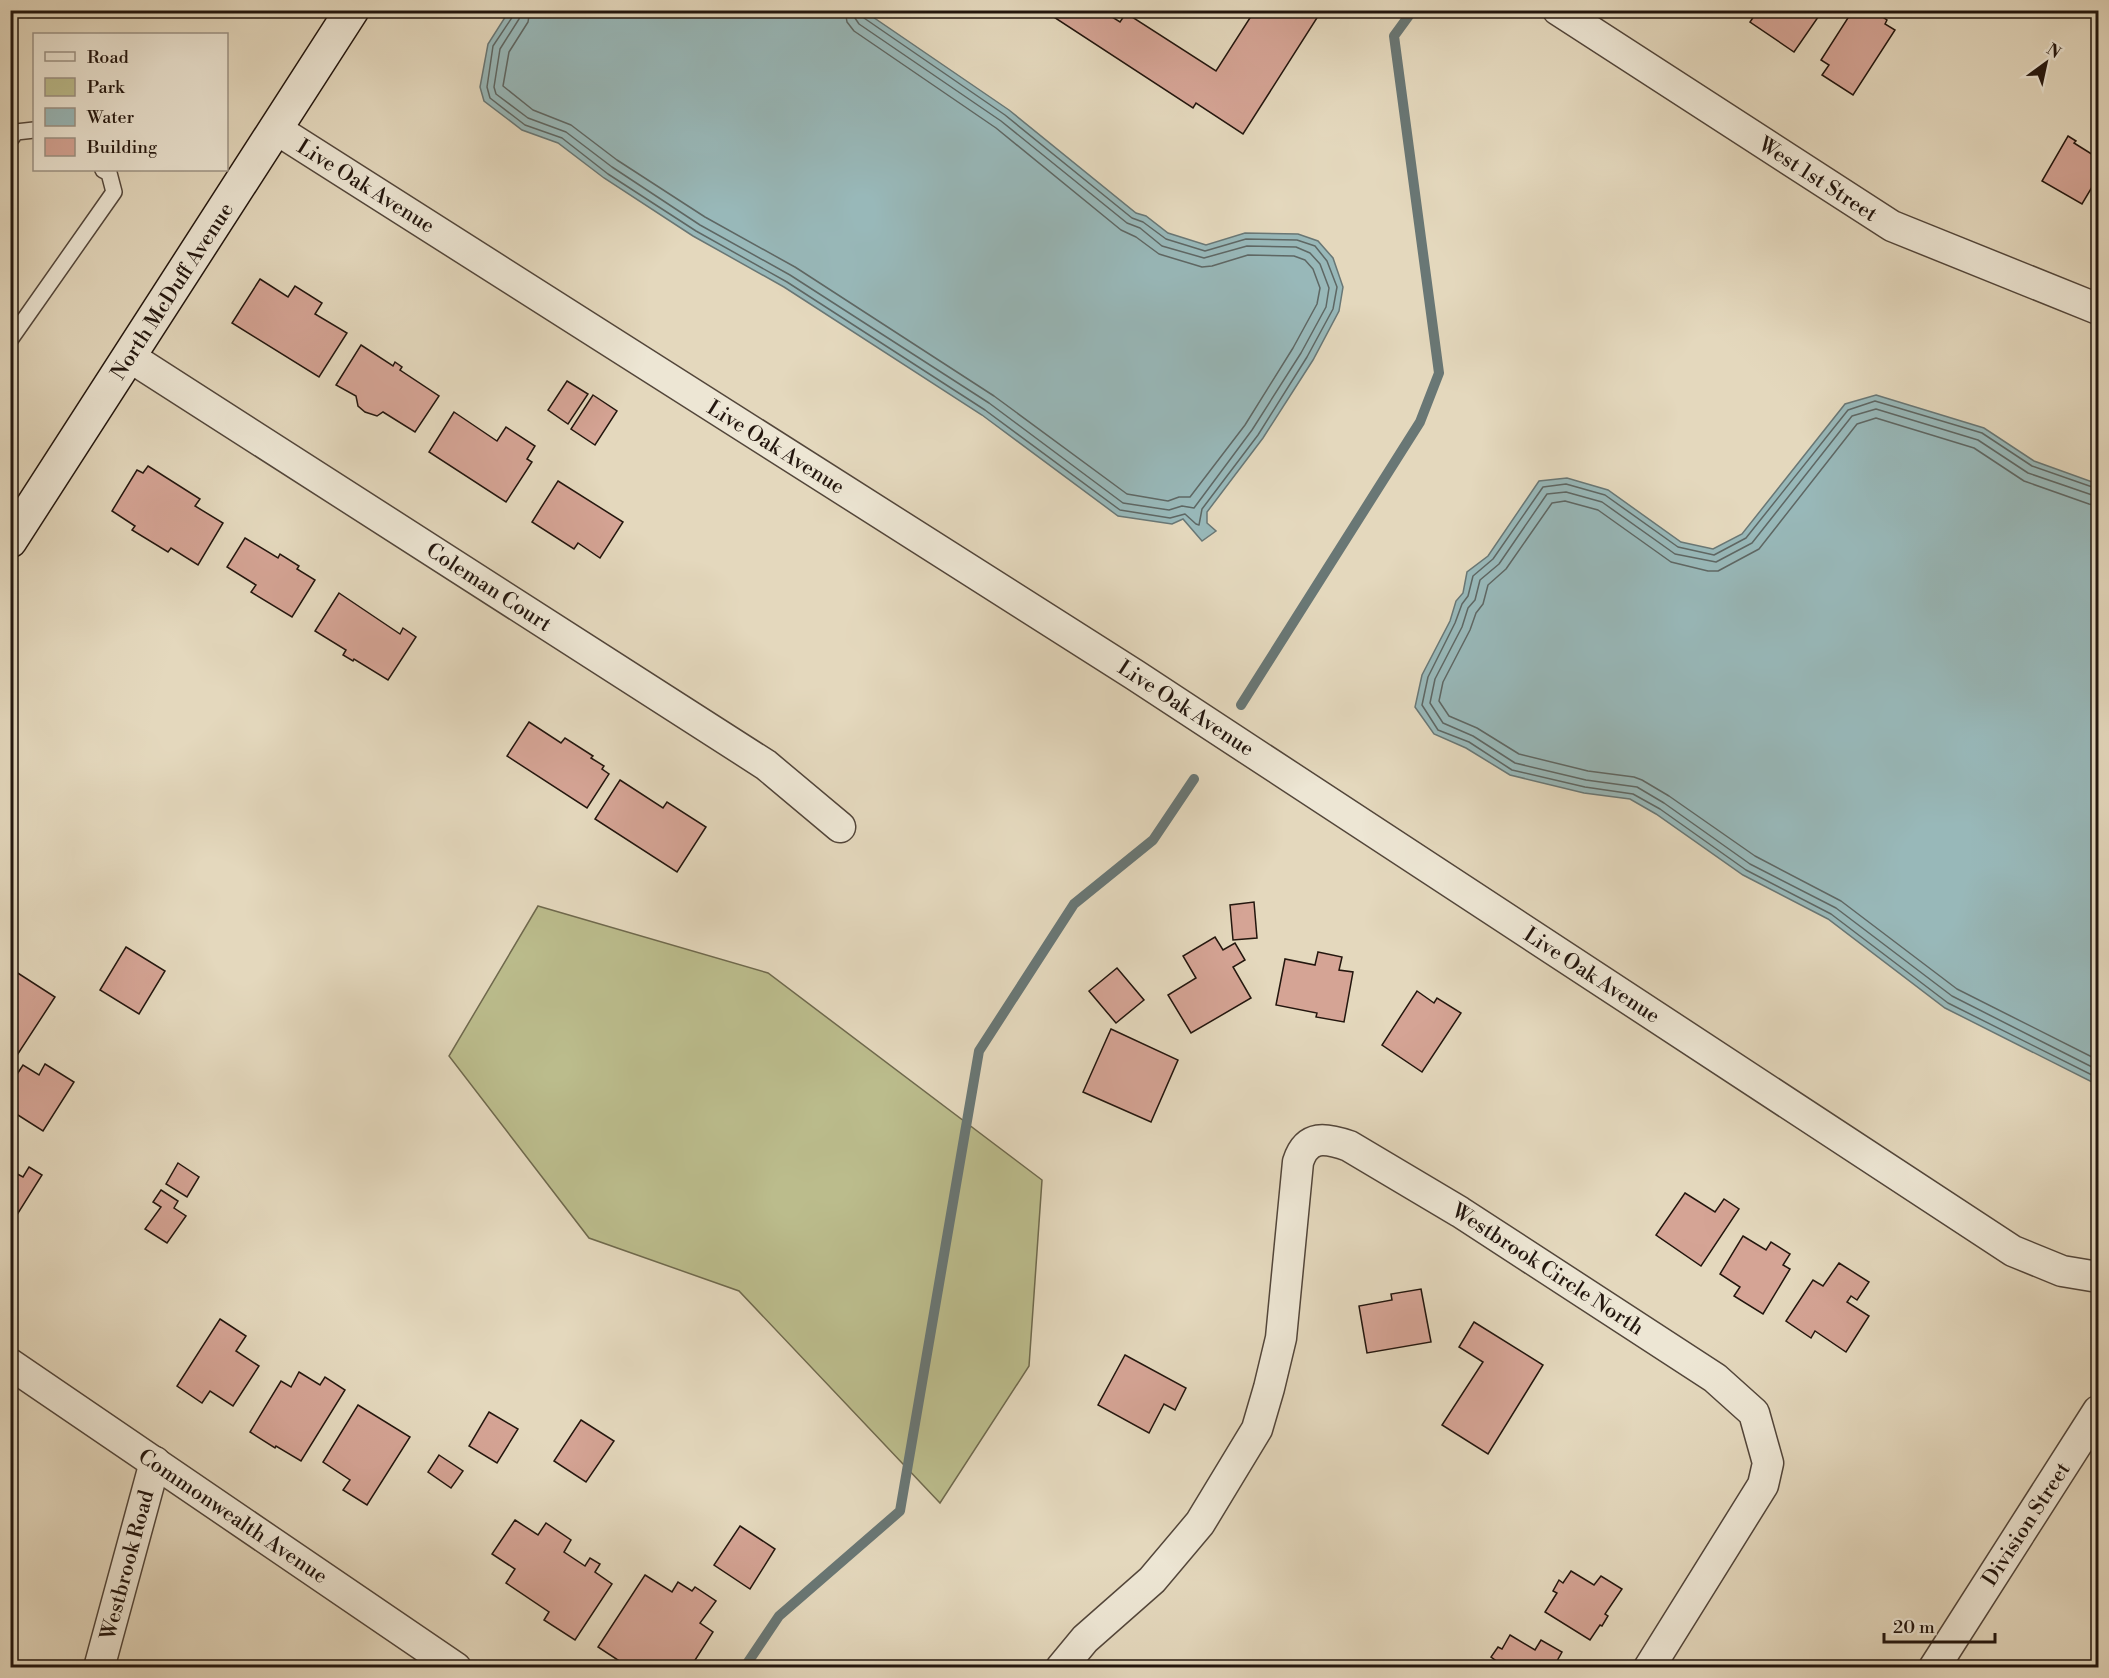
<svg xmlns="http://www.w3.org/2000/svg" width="2109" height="1678" font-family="'Libre Bodoni',serif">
  <rect width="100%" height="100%" fill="#e4d8bd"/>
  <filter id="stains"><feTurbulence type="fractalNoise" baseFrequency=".00333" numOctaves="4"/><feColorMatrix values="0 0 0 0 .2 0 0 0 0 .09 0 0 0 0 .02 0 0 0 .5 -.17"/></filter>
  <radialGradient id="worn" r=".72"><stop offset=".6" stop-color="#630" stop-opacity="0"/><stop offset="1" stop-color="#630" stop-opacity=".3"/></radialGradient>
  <!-- green -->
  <polygon fill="#bbbc8c" stroke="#6f694d" stroke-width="1.5" points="538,906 768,973 1042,1180 1029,1366 940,1503 739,1291 589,1238 449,1056"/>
  <!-- water -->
  <g fill="#98b8b9" stroke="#697775" stroke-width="1.5">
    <polygon points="509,11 864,11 1009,110 1136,213 1146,216 1168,233 1206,245 1245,233 1298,234 1318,241 1333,258 1343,287 1339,311 1313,360 1263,438 1207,512 1207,523 1216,531 1202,541 1183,519 1172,524 1118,516 982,415 784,287 693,236 604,178 558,143 522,130 484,101 480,87 488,44"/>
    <polygon points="1876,395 1984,428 2034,461 2098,484 2098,1085 1945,1008 1828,919 1743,875 1656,814 1630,799 1584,793 1510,775 1466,748 1434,734 1415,707 1422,675 1450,621 1456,601 1463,593 1467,572 1488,556 1539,481 1567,478 1608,490 1681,542 1713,549 1742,534 1845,404"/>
  </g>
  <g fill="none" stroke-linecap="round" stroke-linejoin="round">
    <!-- shore -->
    <g stroke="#5e6764" stroke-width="1.5">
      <polyline points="513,10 513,16 493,46 487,87 490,98 525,125 562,138 608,174 696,231 787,282 985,410 1120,510 1170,518 1185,514 1196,524 1199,525 1202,509 1258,435 1307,357 1333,309 1337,287 1327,261 1315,246 1297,240 1246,239 1205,251 1166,239 1143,222 1132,218 1005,115 864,18 861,10"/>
      <polyline points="521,10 519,19 500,49 494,87 496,94 528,118 566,132 612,167 700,225 790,275 989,403 1123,503 1169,510 1182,506 1194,508 1252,430 1301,353 1326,307 1329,288 1320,264 1310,253 1296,247 1247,246 1204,258 1162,246 1140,228 1127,223 1001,121 859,24 855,18 854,10"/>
      <polyline points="530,10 528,22 509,52 503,86 533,110 571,125 617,160 705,217 795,267 994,396 1127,494 1168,501 1179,497 1190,497 1245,425 1293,348 1317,304 1320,288 1313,269 1305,260 1294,256 1248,255 1212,266 1202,267 1159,254 1136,237 1121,230 996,128 854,31 847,22 845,10"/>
      <polyline points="2098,489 2032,466 1982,433 1875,401 1848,410 1746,538 1714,555 1678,547 1605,495 1566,484 1543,487 1493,559 1473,576 1468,596 1462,604 1455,623 1428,677 1422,705 1438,730 1469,742 1512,770 1585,787 1633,794 1660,809 1746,870 1831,914 1948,1003 2098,1078"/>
      <polyline points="2098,497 2028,473 1978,440 1876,409 1852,416 1752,543 1716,562 1675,554 1602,502 1566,492 1547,494 1499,564 1480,580 1475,600 1468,608 1462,627 1435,679 1430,703 1443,723 1473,736 1515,763 1586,780 1637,787 1664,803 1750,864 1836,908 1952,996 2098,1070"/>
      <polyline points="2098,506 2089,504 2024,481 1974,448 1876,418 1857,424 1759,549 1718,571 1708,571 1671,562 1598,510 1565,501 1552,503 1506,569 1488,585 1483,604 1476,613 1470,630 1443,682 1439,701 1449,716 1477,728 1519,754 1588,771 1634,777 1642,780 1669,796 1755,856 1841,901 1957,989 2098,1060"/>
    </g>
    <!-- stream -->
    <g stroke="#697775" stroke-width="10">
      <polyline points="1241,705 1420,422 1439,373 1394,36 1413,10"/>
      <polyline points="744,1668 779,1616 900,1511 979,1051 1074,904 1153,840 1194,779"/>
    </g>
  </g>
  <!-- building -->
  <g fill="#d5a495" stroke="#23160e" stroke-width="1.5">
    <polygon points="1043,10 1101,10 1120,22 1126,13 1216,71 1255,10 1322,10 1243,134 1196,103 1193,108"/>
    <polygon points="1758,10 1823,10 1794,52 1750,22"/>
    <polygon points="1853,10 1864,17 1868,10 1872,10 1887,20 1885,24 1895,30 1853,95 1822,75 1829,65 1821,60"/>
    <polygon points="2068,136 2076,141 2074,143 2098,158 2098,177 2082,204 2042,181"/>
    <polygon points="260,279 288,297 295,286 322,303 315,314 347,333 319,377 232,323"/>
    <polygon points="361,345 393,366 395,362 402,367 400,370 439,396 415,432 383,412 377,416 365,412 358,406 356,396 336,385"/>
    <polygon points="567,381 588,394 568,424 548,410"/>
    <polygon points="593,395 617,411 595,445 571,429"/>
    <polygon points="454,412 497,441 506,427 535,446 527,459 532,462 506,502 429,452"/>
    <polygon points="148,466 200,499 195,506 223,523 198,565 171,548 168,552 132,530 135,526 112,511 137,470 143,473"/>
    <polygon points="558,481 623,522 600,558 578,543 574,549 532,522"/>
    <polygon points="245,538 278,558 280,554 299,566 297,569 315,580 292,617 251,592 256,585 227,567"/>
    <polygon points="339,593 400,634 403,628 416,637 388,680 354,659 353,661 343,655 346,650 315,631"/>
    <polygon points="529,722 561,743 565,738 593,756 591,758 604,766 602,769 609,774 587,808 507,756"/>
    <polygon points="620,780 663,808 667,802 706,827 677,872 595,819"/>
    <polygon points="1254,902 1257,938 1233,940 1230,905"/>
    <polygon points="1215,937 1223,950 1235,943 1245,960 1233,967 1251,998 1191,1033 1168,995 1196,978 1183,956"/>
    <polygon points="126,947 165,971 139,1014 100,990"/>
    <polygon points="1318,952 1342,957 1339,970 1353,972 1344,1022 1316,1017 1317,1013 1276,1005 1285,959 1315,965"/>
    <polygon points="10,968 55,997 10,1066"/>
    <polygon points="1117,968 1144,1000 1116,1023 1089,991"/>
    <polygon points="1417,991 1434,1003 1437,998 1461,1013 1422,1072 1382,1045"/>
    <polygon points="1111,1029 1178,1060 1151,1122 1083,1092"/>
    <polygon points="45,1064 74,1082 43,1131 10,1110 10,1085 23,1065 39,1075"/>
    <polygon points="178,1163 199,1177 187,1197 166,1184"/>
    <polygon points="29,1167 42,1175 10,1226 10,1170 23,1177"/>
    <polygon points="161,1190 178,1201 174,1208 186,1216 167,1243 145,1229 161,1207 153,1202"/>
    <polygon points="1685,1193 1715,1212 1724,1199 1739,1209 1701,1266 1656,1235"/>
    <polygon points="1743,1236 1766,1250 1771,1242 1790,1254 1783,1265 1790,1269 1763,1314 1734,1296 1740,1287 1720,1274"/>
    <polygon points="1839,1263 1869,1282 1857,1300 1851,1296 1847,1302 1869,1316 1846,1352 1815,1331 1811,1338 1786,1321 1813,1280 1823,1286"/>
    <polygon points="1421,1289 1431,1342 1367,1353 1359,1306 1392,1300 1391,1294"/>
    <polygon points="220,1319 246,1336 236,1351 259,1366 233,1406 210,1391 202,1403 177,1386"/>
    <polygon points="1474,1322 1543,1365 1488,1454 1442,1425 1483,1362 1459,1347"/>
    <polygon points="1125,1355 1186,1388 1175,1410 1164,1404 1149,1433 1098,1405"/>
    <polygon points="299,1372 320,1385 325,1377 345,1390 301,1461 276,1446 275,1448 250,1432 281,1381 291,1387"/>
    <polygon points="358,1405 410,1437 367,1505 343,1490 350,1480 323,1462"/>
    <polygon points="489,1412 518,1429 497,1463 469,1446"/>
    <polygon points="581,1420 614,1441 586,1482 554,1461"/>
    <polygon points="439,1455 463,1471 451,1488 428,1472"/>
    <polygon points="515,1520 538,1535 546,1523 571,1540 564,1552 585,1566 590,1558 600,1564 595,1572 612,1584 575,1640 544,1620 549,1612 506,1583 515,1569 492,1554"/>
    <polygon points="740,1526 775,1549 750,1589 714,1565"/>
    <polygon points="1571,1571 1594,1585 1601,1576 1622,1589 1605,1614 1608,1616 1602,1626 1600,1625 1590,1640 1545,1612 1557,1593 1553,1591 1559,1580 1563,1583"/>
    <polygon points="645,1575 672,1592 678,1582 692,1591 695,1587 716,1601 700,1623 713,1632 690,1668 630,1668 598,1647"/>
    <polygon points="1510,1635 1535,1650 1541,1640 1562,1652 1553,1668 1490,1668 1495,1660 1491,1657 1498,1647 1502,1649"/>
  </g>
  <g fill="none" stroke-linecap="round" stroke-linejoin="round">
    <!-- lane casing -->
    <g stroke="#53463a" stroke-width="18">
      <g id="lane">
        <polyline points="10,140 16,132 34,130"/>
        <polyline points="10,340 114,192 109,173 103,170"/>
      </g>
    </g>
    <!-- street casing -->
    <g stroke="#53463a" stroke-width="33">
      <g id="street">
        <polyline points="1558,10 1892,226 2098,309"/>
        <polyline points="276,129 1135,675 2013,1251 2062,1271 2098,1277"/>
        <polyline points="130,357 766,765 840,827"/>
        <polyline points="10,1364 456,1668"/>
        <polyline points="99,1668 155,1462"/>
        <path d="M1061 1668 1085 1639 1152 1580 1200 1523 1257 1429 1269 1388 1281 1338 1298 1162C1307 1134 1326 1138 1349 1146L1460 1212 1715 1378 1754 1413 1768 1463 1763 1485 1649 1668"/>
        <polyline points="1934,1668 2098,1411"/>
      </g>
    </g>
    <!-- secondary casing -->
    <g stroke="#23160e" stroke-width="36">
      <polyline id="secondary" points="10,541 352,10"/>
    </g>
    <!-- lane -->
    <use href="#lane" stroke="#ede6d4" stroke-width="15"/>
    <!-- street -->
    <use href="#street" stroke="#ede6d4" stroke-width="30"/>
    <!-- secondary -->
    <use href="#secondary" stroke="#ede6d4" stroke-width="33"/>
  </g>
  <g text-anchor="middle" stroke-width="5" stroke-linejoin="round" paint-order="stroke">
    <!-- street labels -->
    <g font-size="21" fill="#23160e" stroke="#ede6d4">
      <text transform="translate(1818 179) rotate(33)" y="7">West 1st Street</text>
      <text transform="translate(366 186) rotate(32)" y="7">Live Oak Avenue</text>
      <text transform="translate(172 291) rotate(-57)" y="7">North McDuff Avenue</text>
      <text transform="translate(776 447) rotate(32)" y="7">Live Oak Avenue</text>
      <text transform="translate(489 587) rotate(33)" y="7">Coleman Court</text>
      <text transform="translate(1186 708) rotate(33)" y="7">Live Oak Avenue</text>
      <text transform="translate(1592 975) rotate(33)" y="7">Live Oak Avenue</text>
      <text transform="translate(1548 1269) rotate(33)" y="7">Westbrook Circle North</text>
      <text transform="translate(233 1516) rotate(34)" y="7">Commonwealth Avenue</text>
      <text transform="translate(2026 1524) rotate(-57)" y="7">Division Street</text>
      <text transform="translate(127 1565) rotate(-75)" y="7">Westbrook Road</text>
    </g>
  </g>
  <!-- margin -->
  <rect width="2109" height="1678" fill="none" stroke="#e4d8bd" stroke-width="36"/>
  <rect x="12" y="12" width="2085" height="1654" fill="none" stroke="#23160e" stroke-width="3"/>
  <rect x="18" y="18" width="2073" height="1642" fill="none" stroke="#23160e" stroke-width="1.5"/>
  <!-- legend -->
  <rect x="33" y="33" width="195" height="138" fill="#ede6d4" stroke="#9c9385" stroke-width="1.5"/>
  <rect x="45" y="52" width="30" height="9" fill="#ede6d4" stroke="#9c9385" stroke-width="1.5"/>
  <text x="87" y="63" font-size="18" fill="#23160e">Road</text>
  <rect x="45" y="78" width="30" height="18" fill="#bbbc8c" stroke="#9c9385" stroke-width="1.5"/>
  <text x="87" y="93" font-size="18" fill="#23160e">Park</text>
  <rect x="45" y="108" width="30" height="18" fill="#98b8b9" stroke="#9c9385" stroke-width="1.5"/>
  <text x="87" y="123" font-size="18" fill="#23160e">Water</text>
  <rect x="45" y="138" width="30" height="18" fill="#d5a495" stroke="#9c9385" stroke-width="1.5"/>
  <text x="87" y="153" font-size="18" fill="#23160e">Building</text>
  <!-- north arrow -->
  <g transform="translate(2046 63) rotate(33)" stroke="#ede6d4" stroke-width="4.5" paint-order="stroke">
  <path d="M0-4.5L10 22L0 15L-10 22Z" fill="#23160e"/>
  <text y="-9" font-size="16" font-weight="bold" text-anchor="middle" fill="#23160e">N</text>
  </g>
  <!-- scale -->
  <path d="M1884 1633v9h111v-9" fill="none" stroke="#23160e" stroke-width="3"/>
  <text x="1893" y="1633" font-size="18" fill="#23160e" stroke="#ede6d4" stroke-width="4.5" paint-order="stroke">20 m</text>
  <rect width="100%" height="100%" filter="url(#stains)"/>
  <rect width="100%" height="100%" fill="url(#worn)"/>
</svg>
